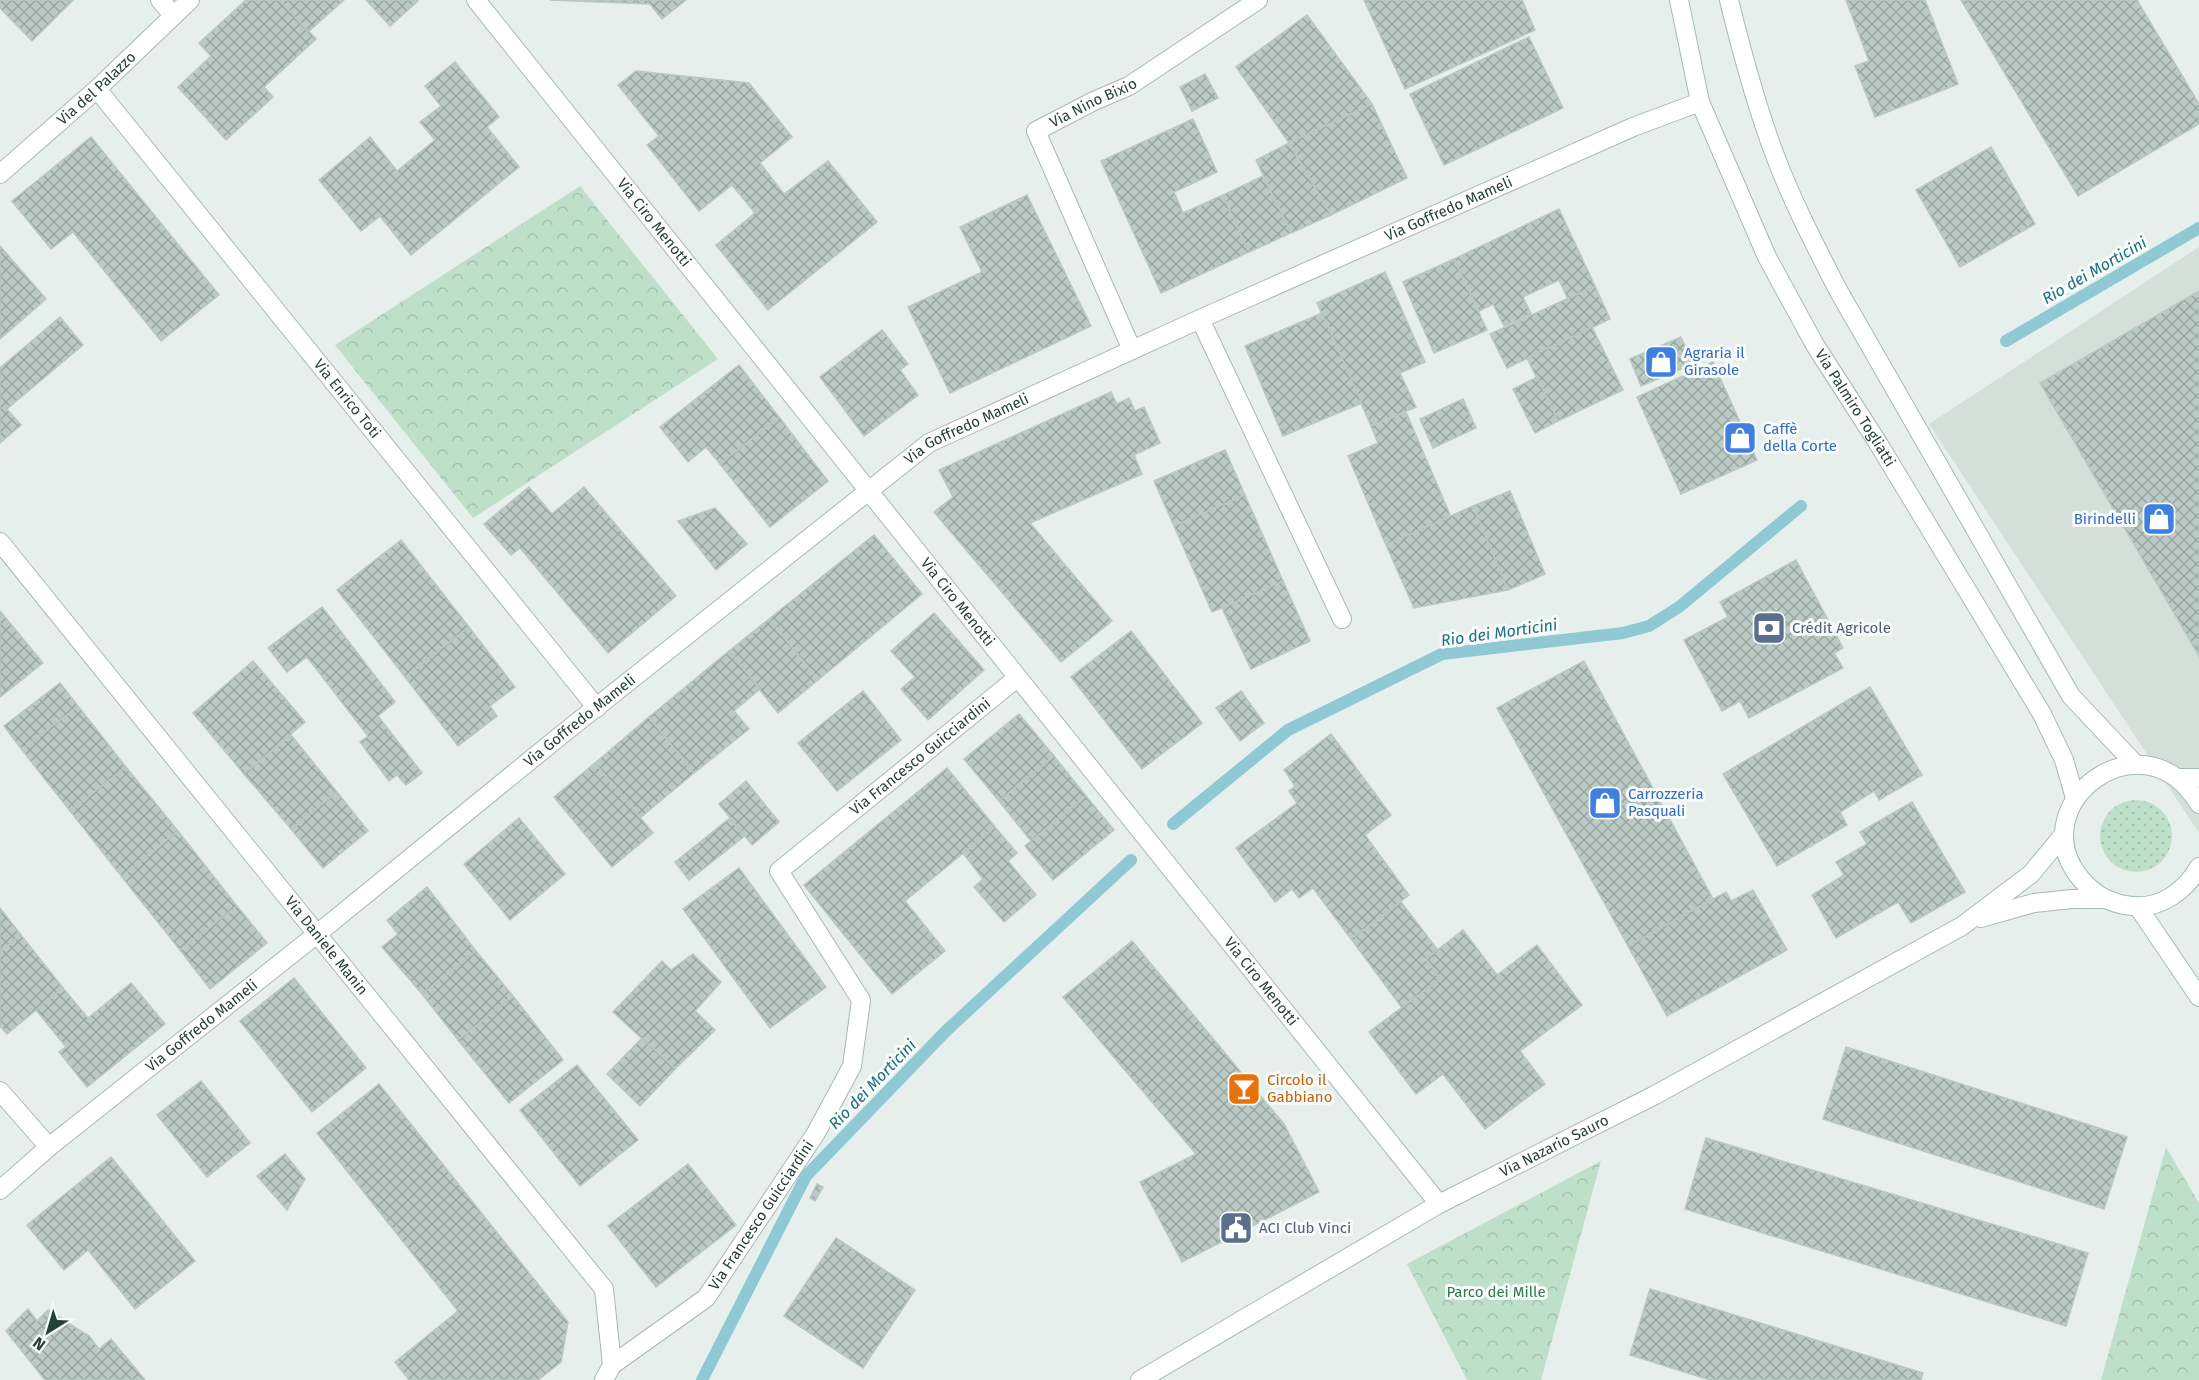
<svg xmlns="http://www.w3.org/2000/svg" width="2199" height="1380" font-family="'Fira Sans',sans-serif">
  <defs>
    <pattern id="grass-dots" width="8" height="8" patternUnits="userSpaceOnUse" patternTransform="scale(1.5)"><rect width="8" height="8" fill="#bfe0c8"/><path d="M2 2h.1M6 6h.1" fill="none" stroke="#a4c1ad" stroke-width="1.8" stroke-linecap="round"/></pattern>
    <pattern id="park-crowns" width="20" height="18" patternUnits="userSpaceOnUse" patternTransform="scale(1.5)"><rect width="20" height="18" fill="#bfe0c8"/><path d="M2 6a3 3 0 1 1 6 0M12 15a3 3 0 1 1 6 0" fill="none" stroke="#a4c1ad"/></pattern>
    <pattern id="building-cross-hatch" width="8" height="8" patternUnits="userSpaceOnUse" patternTransform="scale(1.5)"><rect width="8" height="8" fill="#bbcac4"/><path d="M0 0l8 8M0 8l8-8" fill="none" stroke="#98a6a0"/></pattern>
  </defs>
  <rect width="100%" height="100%" fill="#e6efeb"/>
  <!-- built -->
  <polygon fill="#d4dfda" points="2199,247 2199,833 1929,424"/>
  <!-- grass -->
  <circle fill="url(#grass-dots)" cx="2136" cy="836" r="36"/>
  <!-- park -->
  <g fill="url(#park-crowns)">
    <polygon points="580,186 718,359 473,518 335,345"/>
    <polygon points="2166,1147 2199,1203 2199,1380 2101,1380"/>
    <polygon points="1601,1161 1541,1380 1467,1380 1407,1264"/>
  </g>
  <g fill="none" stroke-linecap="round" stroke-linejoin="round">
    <!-- stream -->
    <g stroke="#8ec9d4" stroke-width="12">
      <polyline points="2006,341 2199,228"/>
      <polyline points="1173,824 1288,730 1442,654 1623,633 1649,626 1679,607 1801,506"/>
      <polyline points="702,1380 806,1176 946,1031 1131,860"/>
    </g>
  </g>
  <!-- building -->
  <g fill="url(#building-cross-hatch)" stroke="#b8c9c2" stroke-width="1.5">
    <polygon points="0,0 73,0 32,41 0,8"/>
    <polygon points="246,0 280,0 316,39 264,87 273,97 226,140 178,87 211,56 199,43"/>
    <polygon points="280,0 344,0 308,32"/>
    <polygon points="366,0 417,0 418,1 390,26"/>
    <polygon points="686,0 662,19 650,4 550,0"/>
    <polygon points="1364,0 1522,0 1535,30 1405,89"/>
    <polygon points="1846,0 1925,0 1958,84 1875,117 1855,66 1869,61"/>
    <polygon points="1961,0 2137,0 2199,104 2199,124 2078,196"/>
    <polygon points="1307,15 1372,104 1289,143 1236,67"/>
    <polygon points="1529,37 1563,108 1444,165 1410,94"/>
    <polygon points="455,62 499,117 487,127 519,167 411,255 380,216 361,231 319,180 370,137 397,171 435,140 420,122 441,106 425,86"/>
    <polygon points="636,71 749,83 792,137 760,163 784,194 828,161 877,222 768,310 716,245 755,213 732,185 699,211 647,145 659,136 618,85"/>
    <polygon points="1205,74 1218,98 1192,111 1180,87"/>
    <polygon points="1372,104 1407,178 1331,215 1289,143"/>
    <polygon points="1193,119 1217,172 1174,192 1183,213 1223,195 1249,252 1161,293 1101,161"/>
    <polygon points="91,137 219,295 161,341 73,232 51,249 12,201"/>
    <polygon points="1289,143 1331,215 1291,233 1256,160"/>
    <polygon points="1991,147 2035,224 1960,267 1916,190"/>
    <polygon points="1263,176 1291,233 1249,252 1223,195"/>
    <polygon points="1027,195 1091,326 950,393 908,307 982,272 960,227"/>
    <polygon points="1559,209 1595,286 1568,299 1559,280 1523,297 1531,314 1504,326 1493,304 1479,311 1454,259"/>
    <polygon points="0,246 46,299 0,339"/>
    <polygon points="1454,259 1487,330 1434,353 1403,282"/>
    <polygon points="1385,272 1425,362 1400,373 1416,407 1371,426 1317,303"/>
    <polygon points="1595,286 1610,319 1507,368 1490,334"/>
    <polygon points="2199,291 2199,656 2040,383"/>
    <polygon points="1322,313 1362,403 1283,436 1245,346"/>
    <polygon points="60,317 83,345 7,409 21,425 0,443 0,368"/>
    <polygon points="1592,327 1623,390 1558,421 1527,358"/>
    <polygon points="882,330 908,364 900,370 918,395 864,436 820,377"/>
    <polygon points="1681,337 1693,364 1641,386 1630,359"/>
    <polygon points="1713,362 1757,460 1681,494 1637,397"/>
    <polygon points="739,365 779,417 720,464 706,447 688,462 660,427"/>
    <polygon points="1537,377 1558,421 1535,433 1513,389"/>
    <polygon points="1111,392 1117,404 1129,398 1135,411 1144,407 1160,443 1134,455 1142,474 1030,523 1112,621 1061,662 934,512 953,497 939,470"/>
    <polygon points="1463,399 1476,428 1433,448 1420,419"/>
    <polygon points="1406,412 1451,517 1386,545 1348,456 1378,443 1371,426"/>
    <polygon points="779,417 828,481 770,527 720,464"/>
    <polygon points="1225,450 1245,495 1174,526 1154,481"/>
    <polygon points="529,487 552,514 584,487 676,596 608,653 520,548 511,555 484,524"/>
    <polygon points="1510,491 1545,574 1508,590 1473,506"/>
    <polygon points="1245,495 1283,581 1212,612 1174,526"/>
    <polygon points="1473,506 1508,590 1414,608 1386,545"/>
    <polygon points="715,508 747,544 716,570 678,521"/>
    <polygon points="874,535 922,594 818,680 769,619"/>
    <polygon points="401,540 469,627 405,677 337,590"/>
    <polygon points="1796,560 1843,648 1834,653 1843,668 1749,718 1740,701 1722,711 1684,640 1728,617 1720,602"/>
    <polygon points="1283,581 1310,641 1251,669 1222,608"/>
    <polygon points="322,607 395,702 378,716 422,773 406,785 397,775 389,781 360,742 368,736 307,657 287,672 268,648"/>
    <polygon points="0,611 43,663 0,697"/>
    <polygon points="934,613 984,670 928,720 901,689 915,677 891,651"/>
    <polygon points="769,619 818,680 778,713 729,651"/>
    <polygon points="469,627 515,687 490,706 497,716 458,746 405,677"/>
    <polygon points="1131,631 1202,723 1142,769 1071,677"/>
    <polygon points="729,651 760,689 734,711 749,729 694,773 649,717"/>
    <polygon points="253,661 305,722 244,774 193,713"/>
    <polygon points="1584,661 1713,899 1628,946 1497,708"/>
    <polygon points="60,683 78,706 22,750 4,726"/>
    <polygon points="1870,687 1922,775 1879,800 1874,791 1840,812 1847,825 1777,866 1723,774"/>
    <polygon points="863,691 901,740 837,791 798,743"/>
    <polygon points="1241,691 1264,723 1240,741 1216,708"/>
    <polygon points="78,706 126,767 70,811 22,750"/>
    <polygon points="1019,714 1054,756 999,801 964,759"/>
    <polygon points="649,717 694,773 640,818 595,763"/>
    <polygon points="1331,734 1391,815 1365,835 1409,895 1351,939 1313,888 1299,898 1292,889 1275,902 1236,848 1297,803 1289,791 1295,786 1284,770"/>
    <polygon points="291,735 337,792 291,829 244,774"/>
    <polygon points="1054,756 1086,796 1031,841 999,801"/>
    <polygon points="595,763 653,833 612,867 554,797"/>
    <polygon points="126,767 178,831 122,877 70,811"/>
    <polygon points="947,768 995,827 905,901 945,951 892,994 804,885"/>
    <polygon points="746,781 779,822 752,845 719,804"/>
    <polygon points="337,792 368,831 323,868 291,829"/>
    <polygon points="1086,796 1114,830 1053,880 1025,846"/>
    <polygon points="1912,802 1965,892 1911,923 1898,902 1836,938 1812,895 1844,875 1836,862 1867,844 1860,832"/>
    <polygon points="519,818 565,874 510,920 464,864"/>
    <polygon points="730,818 745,836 689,880 675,862"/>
    <polygon points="995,827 1017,853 1008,861 1036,895 1004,922 974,887 983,879 963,853"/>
    <polygon points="178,831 237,906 180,950 122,877"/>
    <polygon points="739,868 826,987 770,1028 683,909"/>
    <polygon points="427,887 476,951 422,994 382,947 398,934 387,920"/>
    <polygon points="1753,890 1787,950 1667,1016 1628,946 1726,892 1731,901"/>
    <polygon points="1401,902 1438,950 1426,959 1440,979 1402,1008 1351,939"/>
    <polygon points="237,906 267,943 210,989 180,950"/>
    <polygon points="0,908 21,935 0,952"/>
    <polygon points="1463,930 1497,975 1537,945 1582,1005 1520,1051 1545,1084 1485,1129 1443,1074 1416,1094 1369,1032 1440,979 1426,959"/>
    <polygon points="21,935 63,988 7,1034 0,1026 0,952"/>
    <polygon points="1132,941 1284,1124 1319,1192 1182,1262 1140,1182 1196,1154 1063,997"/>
    <polygon points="476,951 513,996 458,1040 422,994"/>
    <polygon points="693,954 721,982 695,1011 715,1030 675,1069 613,1012 662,961 671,970"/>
    <polygon points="294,978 366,1068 312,1112 240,1021"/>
    <polygon points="131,983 165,1024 87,1087 59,1052 66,1047 36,1010 63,988 88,1018"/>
    <polygon points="513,996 563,1060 509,1103 458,1040"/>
    <polygon points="642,1038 675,1069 640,1106 607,1074"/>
    <polygon points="1846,1047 2127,1137 2104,1209 1823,1119"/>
    <polygon points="577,1065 638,1140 580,1186 520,1110"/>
    <polygon points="201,1081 250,1143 207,1177 157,1115"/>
    <polygon points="379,1084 568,1322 561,1362 538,1380 409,1380 395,1362 458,1311 317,1133"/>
    <polygon points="1706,1138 2088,1253 2066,1326 1685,1209"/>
    <polygon points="285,1154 305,1179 287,1210 257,1176"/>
    <polygon points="111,1157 195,1261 135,1309 88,1250 64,1270 27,1225"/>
    <polygon points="688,1164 736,1225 656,1287 608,1226"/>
    <polygon points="817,1184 823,1187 815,1201 810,1198"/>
    <polygon points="836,1238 915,1290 863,1368 784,1316"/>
    <polygon points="1650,1289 1923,1373 1921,1380 1710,1380 1630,1355"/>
    <polygon points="28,1309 37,1321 48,1310 89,1336 99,1349 111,1339 145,1380 45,1380 6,1331"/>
  </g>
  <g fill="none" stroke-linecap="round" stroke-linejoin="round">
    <!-- minor casing -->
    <g stroke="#a8b8b2" stroke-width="20">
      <g id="minor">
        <polyline points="160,0 173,15"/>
        <path id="s1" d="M476 0 1439 1204"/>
        <path id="s2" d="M97 89 597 708"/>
        <polyline points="1200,319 1342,619"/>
        <path id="s3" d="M1132 350 1036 131 1094 101 1129 86 1258 0"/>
        <path id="s4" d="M0 542 604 1289 612 1365"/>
        <polyline points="2178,778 2199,778"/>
        <polyline points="1981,918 2034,903 2072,899 2104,899"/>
        <polyline points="0,1091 49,1147"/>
        <path id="s5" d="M0 1190 49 1147 317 934 560 736 929 443 1200 319 1633 127 1700 102"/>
        <path id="s6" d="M604 1380 612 1365 706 1298 816 1133 852 1066 861 1000 779 871 1017 678"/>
        <path id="s7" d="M1140 1380 1439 1204 1655 1095 1962 926 2031 874 2064 834"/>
      </g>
    </g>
    <!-- secondary casing -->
    <g stroke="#a4bbb3" stroke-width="20">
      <g id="secondary">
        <path id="s8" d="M1679 0 1700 102 1767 257 1815 345 1878 443 2042 714 2064 760 2075 798"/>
        <path d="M1729 0C1742 53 1756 106 1776 158 1793 203 1816 247 1838 290L2071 696 2135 764"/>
        <path id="s9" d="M0 174 97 89 190 0"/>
        <path d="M2199 804C2143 710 2019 805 2081 879 2094 895 2111 904 2132 906 2161 909 2185 891 2199 867"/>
        <polyline points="2138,907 2199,997"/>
      </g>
    </g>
    <!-- minor -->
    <use href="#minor" stroke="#fff" stroke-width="18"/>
    <!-- secondary -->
    <use href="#secondary" stroke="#fff" stroke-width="18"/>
  </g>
  <!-- icons -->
  <defs>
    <g id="shop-square" transform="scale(1.725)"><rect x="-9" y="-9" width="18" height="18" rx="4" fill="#3f7fe0" stroke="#f7fbf9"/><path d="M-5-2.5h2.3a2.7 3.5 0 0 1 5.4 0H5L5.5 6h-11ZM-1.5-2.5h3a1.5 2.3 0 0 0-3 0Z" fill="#fff"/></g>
    <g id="bank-square" transform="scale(1.725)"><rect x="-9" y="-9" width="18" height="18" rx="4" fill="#5c6f8a" stroke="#f7fbf9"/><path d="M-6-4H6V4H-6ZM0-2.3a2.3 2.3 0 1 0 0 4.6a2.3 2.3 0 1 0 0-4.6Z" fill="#fff"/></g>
    <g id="bar-square" transform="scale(1.725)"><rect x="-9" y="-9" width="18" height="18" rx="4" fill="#e8710a" stroke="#f7fbf9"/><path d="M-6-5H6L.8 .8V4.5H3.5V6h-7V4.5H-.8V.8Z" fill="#fff"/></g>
    <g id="civic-square" transform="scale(1.725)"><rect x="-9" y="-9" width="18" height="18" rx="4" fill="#5c6f8a" stroke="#f7fbf9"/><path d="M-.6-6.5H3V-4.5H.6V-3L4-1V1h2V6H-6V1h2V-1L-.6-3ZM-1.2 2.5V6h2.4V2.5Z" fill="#fff"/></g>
  </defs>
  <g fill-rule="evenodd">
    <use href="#shop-square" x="1661" y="362"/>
    <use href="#shop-square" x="1740" y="438"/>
    <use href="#shop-square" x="2159" y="519"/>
    <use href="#bank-square" x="1769" y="628"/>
    <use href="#shop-square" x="1605" y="803"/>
    <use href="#bar-square" x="1244" y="1089"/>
    <use href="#civic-square" x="1236" y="1228"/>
  </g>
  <g text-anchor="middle" stroke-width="6" stroke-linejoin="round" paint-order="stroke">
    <!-- street labels -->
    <g font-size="15" fill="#24423a" stroke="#f7fbf9">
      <text dy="5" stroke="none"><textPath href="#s9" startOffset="129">Via del Palazzo</textPath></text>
      <text dy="5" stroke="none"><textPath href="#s3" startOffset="303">Via Nino Bixio</textPath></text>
      <text dy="5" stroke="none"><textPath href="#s5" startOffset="1762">Via Goffredo Mameli</textPath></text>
      <text dy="5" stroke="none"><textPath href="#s1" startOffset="285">Via Ciro Menotti</textPath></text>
      <text dy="5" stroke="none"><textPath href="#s2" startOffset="398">Via Enrico Toti</textPath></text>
      <text dy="5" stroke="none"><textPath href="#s8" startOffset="448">Via Palmiro Togliatti</textPath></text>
      <text dy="5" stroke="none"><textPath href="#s5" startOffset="1232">Via Goffredo Mameli</textPath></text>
      <text dy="5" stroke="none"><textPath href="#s1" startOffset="771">Via Ciro Menotti</textPath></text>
      <text dy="5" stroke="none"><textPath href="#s5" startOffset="746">Via Goffredo Mameli</textPath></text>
      <text dy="5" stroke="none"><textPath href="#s6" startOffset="808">Via Francesco Guicciardini</textPath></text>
      <text dy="5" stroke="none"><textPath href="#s4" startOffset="519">Via Daniele Manin</textPath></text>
      <text dy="5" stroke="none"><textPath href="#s1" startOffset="1257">Via Ciro Menotti</textPath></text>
      <text dy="5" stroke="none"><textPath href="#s5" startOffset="260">Via Goffredo Mameli</textPath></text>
      <text dy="5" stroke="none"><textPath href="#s7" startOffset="476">Via Nazario Sauro</textPath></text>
      <text dy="5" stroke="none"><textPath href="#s6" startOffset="232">Via Francesco Guicciardini</textPath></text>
    </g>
    <!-- shop labels -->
    <g font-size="15" fill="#366cbe" stroke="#f7fbf9" text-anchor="start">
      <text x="1684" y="358">Agraria il<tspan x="1684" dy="17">Girasole</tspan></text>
      <text x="1763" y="434">Caffè<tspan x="1763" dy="17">della Corte</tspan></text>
      <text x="2136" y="524" text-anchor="end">Birindelli</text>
      <text x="1628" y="799">Carrozzeria<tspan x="1628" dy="17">Pasquali</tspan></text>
    </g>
    <!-- service labels -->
    <g font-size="15" fill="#4e5e75" stroke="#f7fbf9" text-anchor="start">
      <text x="1792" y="633">Crédit Agricole</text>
      <text x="1259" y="1233">ACI Club Vinci</text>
    </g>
    <!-- food labels -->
    <g font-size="15" fill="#c56008" stroke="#f7fbf9" text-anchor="start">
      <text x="1267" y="1085">Circolo il<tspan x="1267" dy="17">Gabbiano</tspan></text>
    </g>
    <!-- park labels -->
    <g font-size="15" fill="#2d7a4b" stroke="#f7fbf9">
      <text x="1496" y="1297">Parco dei Mille</text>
    </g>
    <!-- water labels -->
    <g font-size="16" font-style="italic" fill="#1c6f80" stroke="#f7fbf9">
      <text transform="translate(2094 270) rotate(-30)" y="6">Rio dei Morticini</text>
      <text transform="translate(1499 632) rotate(-8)" y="6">Rio dei Morticini</text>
      <text transform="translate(872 1084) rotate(-46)" y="6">Rio dei Morticini</text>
    </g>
  </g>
  <!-- north arrow -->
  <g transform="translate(48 1332) rotate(217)" stroke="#f7fbf9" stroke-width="4.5" paint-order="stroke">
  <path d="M0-4.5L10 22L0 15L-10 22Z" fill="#24423a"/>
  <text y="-9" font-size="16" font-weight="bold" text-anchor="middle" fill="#24423a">N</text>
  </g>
</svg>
